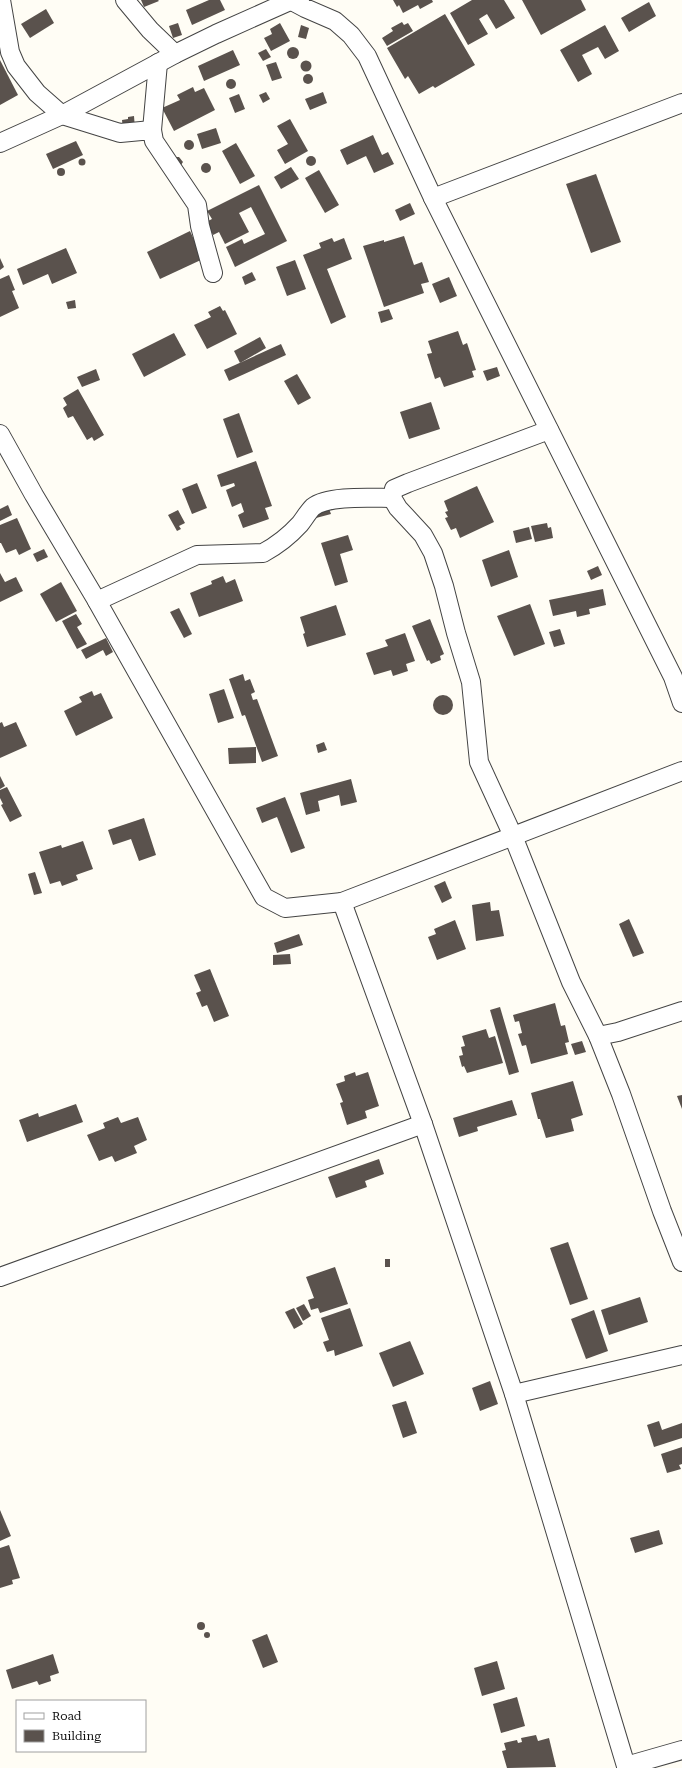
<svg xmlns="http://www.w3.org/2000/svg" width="682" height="1768" font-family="'Roboto Serif',serif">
  <rect width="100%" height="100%" fill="#fffdf5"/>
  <!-- building -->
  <g fill="#5a524d">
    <polygon points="141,0 158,0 159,1 144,7"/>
    <polygon points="209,0 220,0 225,10 192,25 186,10"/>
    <polygon points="393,0 432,0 433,2 420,9 418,5 403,13 399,5 397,7"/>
    <polygon points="472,0 504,0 515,18 496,29 487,14 479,19 488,34 468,45 450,13"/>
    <polygon points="522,0 581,0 586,10 541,35"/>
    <polygon points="649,2 656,16 629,32 621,18"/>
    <polygon points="46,9 54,23 30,38 21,24"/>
    <polygon points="445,14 475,65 435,88 433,86 419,94 408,76 405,79 387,48"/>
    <polygon points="402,22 404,25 408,23 413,31 387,46 382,38 393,31 391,28"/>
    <polygon points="178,23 182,35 173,38 169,26"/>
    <polygon points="280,23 290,41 271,51 264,38 272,34 270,29"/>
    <polygon points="301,25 309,28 306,39 298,37"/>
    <polygon points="605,25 619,51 605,59 598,47 582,55 592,74 578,82 560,50"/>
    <circle cx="293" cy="53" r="6"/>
    <polygon points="266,49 271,57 263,61 258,53"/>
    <polygon points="233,50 240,65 204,81 198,66"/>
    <polygon points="0,60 18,95 0,105"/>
    <circle cx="306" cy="66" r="5.5"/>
    <polygon points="276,62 282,78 272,81 266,65"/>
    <circle cx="308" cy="79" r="5"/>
    <circle cx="231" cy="84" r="5"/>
    <polygon points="193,87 195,92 204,88 215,110 174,131 162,108 180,100 177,95"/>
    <polygon points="266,92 270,99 263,103 259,95"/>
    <polygon points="323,92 327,103 310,110 305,99"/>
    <polygon points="239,94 245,109 235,113 229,98"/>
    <polygon points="134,116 135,129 123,130 122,120 128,119 128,117"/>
    <polygon points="290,119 308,151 285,164 277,150 288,144 277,126"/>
    <polygon points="216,128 221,143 202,149 197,134"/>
    <polygon points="373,135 382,155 388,152 394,164 374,173 366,156 347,165 340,150"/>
    <circle cx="189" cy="145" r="5"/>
    <polygon points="76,141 83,155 53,169 46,154"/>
    <polygon points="236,143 255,176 240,184 222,151"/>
    <circle cx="311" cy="161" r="5"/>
    <polygon points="175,157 179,157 183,162 179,168"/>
    <circle cx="82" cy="162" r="3.5"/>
    <circle cx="206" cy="168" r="5"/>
    <polygon points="291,167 299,179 281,189 274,177"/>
    <circle cx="61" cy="172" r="4"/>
    <polygon points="319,170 339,205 325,213 305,178"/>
    <polygon points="596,174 621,242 591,253 566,184"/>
    <polygon points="259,185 287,241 235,267 226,247 242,239 244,244 265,234 251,207 239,213 249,232 225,244 219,232 213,235 206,222 212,219 207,211"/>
    <polygon points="410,203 415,214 400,221 395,210"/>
    <polygon points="190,231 203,259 160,279 147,252"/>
    <polygon points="404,236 414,265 422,262 429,282 421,284 424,293 384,307 363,246 384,240 384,242"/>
    <polygon points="332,238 334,242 344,238 352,259 327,269 346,317 331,324 303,255 321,248 319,243"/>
    <polygon points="66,248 77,273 52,284 48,274 23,285 17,269"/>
    <polygon points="0,258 4,267 0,270"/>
    <polygon points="295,260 306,289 287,296 276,267"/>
    <polygon points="252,272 256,280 245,285 242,277"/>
    <polygon points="9,275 15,290 12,291 19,308 0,317 0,279"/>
    <polygon points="449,277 457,296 440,303 432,284"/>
    <polygon points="75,300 76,308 68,309 66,302"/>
    <polygon points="220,306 223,311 225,310 237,334 207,349 194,325 211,317 208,312"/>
    <polygon points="389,309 393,319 381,323 378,312"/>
    <polygon points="458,331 463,345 467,343 476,370 472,371 474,377 444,387 440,377 435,379 427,354 432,353 428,341"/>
    <polygon points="174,333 186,355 144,377 132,354"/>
    <polygon points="260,337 266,348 240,363 234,351"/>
    <polygon points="281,344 286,355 229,381 224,370"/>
    <polygon points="497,367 500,376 487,381 483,371"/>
    <polygon points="96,369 100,380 82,387 77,377"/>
    <polygon points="297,374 311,398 298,405 284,381"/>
    <polygon points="78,389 104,435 94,441 92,437 87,440 73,416 68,418 63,408 67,405 63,398"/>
    <polygon points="431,402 440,429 409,439 400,412"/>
    <polygon points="239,413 253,452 237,458 223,419"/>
    <polygon points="256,461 272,506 265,508 269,519 243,528 238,515 244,512 241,503 232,507 226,490 235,486 234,483 221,487 217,475"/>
    <polygon points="197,483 207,508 192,514 182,489"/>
    <polygon points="477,486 494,522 460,538 456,528 451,530 445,518 448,517 445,512 448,511 444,501"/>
    <polygon points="8,505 12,515 0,521 0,509"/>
    <polygon points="328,506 331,514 316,518 314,511"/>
    <polygon points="178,510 185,523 179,526 181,529 177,531 168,515"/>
    <polygon points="17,518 31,549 19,555 16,549 6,553 1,543 0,543 0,525"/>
    <polygon points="547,523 548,528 551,527 553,538 535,542 531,526"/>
    <polygon points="529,527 532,539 516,543 513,531"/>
    <polygon points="348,535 353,550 340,554 348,582 335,586 321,543"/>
    <polygon points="44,549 48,557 37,562 33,554"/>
    <polygon points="509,550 518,577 491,587 482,560"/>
    <polygon points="598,566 602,575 591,580 587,571"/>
    <polygon points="0,573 5,582 16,577 23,591 0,602"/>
    <polygon points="223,576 226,583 235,579 243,601 199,617 190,593 212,584 211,581"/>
    <polygon points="61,582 77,611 56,622 40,594"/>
    <polygon points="603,589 606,605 589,609 590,614 577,617 576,611 553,616 549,600"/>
    <polygon points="530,604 545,644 514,656 497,616"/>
    <polygon points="336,605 346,635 307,647 303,634 305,633 300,617"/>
    <polygon points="179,608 192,634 184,638 170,612"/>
    <polygon points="76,614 82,624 77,627 87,644 77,649 62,621"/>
    <polygon points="430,619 444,654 440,656 441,660 431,664 429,660 427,661 412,626"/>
    <polygon points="560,629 565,644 554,647 549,632"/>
    <polygon points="405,633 415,661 406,664 408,671 393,676 391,670 374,675 366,653 388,646 385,640"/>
    <polygon points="106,638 113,652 106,656 103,650 86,659 81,650"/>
    <polygon points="243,674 245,681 250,679 255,692 251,694 253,700 257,699 278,756 262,762 245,715 242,716 229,679"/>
    <polygon points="224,689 234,718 218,723 209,694"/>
    <polygon points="92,691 94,696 101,693 113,718 76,736 64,711 82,702 79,697"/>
    <circle cx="443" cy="705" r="10"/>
    <polygon points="2,722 4,727 16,722 27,746 0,758 0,723"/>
    <polygon points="324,742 327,750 318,753 316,745"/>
    <polygon points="256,747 256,763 229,764 228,748"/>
    <polygon points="0,776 5,786 0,789"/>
    <polygon points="351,779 357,802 341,806 339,795 318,801 320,811 306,815 300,793"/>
    <polygon points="7,787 22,816 10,822 1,805 3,804 0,798 0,790"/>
    <polygon points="285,797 305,848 291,853 277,817 262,823 256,808"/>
    <polygon points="144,818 156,855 139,861 131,839 113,845 108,830"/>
    <polygon points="83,841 93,869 76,875 78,880 62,886 60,881 50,884 39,852 61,845 62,848"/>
    <polygon points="35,872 42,893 34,895 28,874"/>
    <polygon points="445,881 452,898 442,903 434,886"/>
    <polygon points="490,902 491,911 499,910 504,936 476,941 472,905"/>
    <polygon points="629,919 644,953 633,957 619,924"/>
    <polygon points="455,920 466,949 437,960 428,937 436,934 434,929"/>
    <polygon points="299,934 303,945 277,953 274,943"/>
    <polygon points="290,954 291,964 273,965 273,955"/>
    <polygon points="210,969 229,1016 214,1022 207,1005 202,1007 196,993 201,991 194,975"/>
    <polygon points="555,1003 561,1026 565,1025 569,1042 565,1043 568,1054 531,1064 526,1045 522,1046 518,1034 522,1033 519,1021 515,1022 513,1015"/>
    <polygon points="500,1007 519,1072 509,1075 490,1010"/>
    <polygon points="486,1029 489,1038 495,1036 503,1063 467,1073 464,1066 462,1067 459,1056 463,1055 461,1047 465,1046 462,1036"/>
    <polygon points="582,1041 586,1052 575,1055 571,1044"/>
    <polygon points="355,1072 356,1076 368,1072 379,1106 365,1111 367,1118 347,1125 340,1103 343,1102 336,1084 345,1081 344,1076"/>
    <polygon points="573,1081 583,1115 571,1119 574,1131 546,1138 540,1119 538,1119 531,1093"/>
    <polygon points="682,1095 682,1109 677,1096"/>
    <polygon points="512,1100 517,1115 477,1127 478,1131 459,1137 453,1118"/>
    <polygon points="76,1104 83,1122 27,1142 19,1120 38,1113 39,1117"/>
    <polygon points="118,1117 121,1123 138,1117 147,1140 134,1146 137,1153 115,1162 112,1156 99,1161 87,1135 105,1128 103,1123"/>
    <polygon points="379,1159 384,1174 365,1181 367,1187 336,1198 328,1177"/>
    <polygon points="568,1242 588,1299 570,1305 550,1248"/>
    <rect x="385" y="1259" width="5" height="8"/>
    <polygon points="335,1267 348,1304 320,1313 318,1308 311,1310 308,1300 314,1298 306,1277"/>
    <polygon points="640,1297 648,1322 609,1335 601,1310"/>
    <polygon points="304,1304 311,1316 303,1321 296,1308"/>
    <polygon points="294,1308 303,1324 294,1329 285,1312"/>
    <polygon points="350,1308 363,1346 335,1356 334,1350 327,1352 323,1342 329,1340 321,1318"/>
    <polygon points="594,1310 608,1351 586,1359 571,1319"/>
    <polygon points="410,1341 424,1374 393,1387 379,1353"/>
    <polygon points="490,1381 498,1404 480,1411 472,1388"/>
    <polygon points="406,1401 417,1433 403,1438 392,1405"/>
    <polygon points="659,1421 662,1430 682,1423 682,1438 654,1447 647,1425"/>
    <polygon points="682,1447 682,1464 679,1465 681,1469 667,1473 661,1454"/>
    <polygon points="0,1510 11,1536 0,1541"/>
    <polygon points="659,1530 663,1544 635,1553 630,1538"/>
    <polygon points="9,1545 20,1578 12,1580 13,1584 0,1588 0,1548"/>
    <circle cx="201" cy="1626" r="4"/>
    <circle cx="207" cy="1635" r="3"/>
    <polygon points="267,1634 278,1662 263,1668 252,1640"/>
    <polygon points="53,1654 59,1673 50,1676 51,1681 39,1685 37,1681 12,1689 6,1670"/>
    <polygon points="497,1661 505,1689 482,1696 474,1668"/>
    <polygon points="517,1697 525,1726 501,1733 493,1704"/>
    <polygon points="536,1735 538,1741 549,1738 556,1767 507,1768 502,1751 506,1750 504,1743 517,1740 518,1743 522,1742 521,1738"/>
  </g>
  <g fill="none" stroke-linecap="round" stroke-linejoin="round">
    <!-- minor casing -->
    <g stroke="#444" stroke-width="20">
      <g id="minor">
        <polyline points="1,0 10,52 16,66 37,93 62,115 120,133 152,130 154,141 197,205 200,226 213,273"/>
        <polyline points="125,0 150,30 175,54"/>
        <polyline points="290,0 305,8 335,21 351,35 367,56 433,198 673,677 682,703"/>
        <polyline points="152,130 158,63"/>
        <polyline points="0,143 62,115 175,54 216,34 292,0"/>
        <polyline points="433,198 682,103"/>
        <polyline points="549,430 408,483 394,489 392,498 398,508 423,535 433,553 444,586 456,633 471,682 479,762 513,836 571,982 598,1036 621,1094 662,1211 682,1262"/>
        <polyline points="0,434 34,495 97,601 264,897 285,908 342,902 682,771"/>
        <path d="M97 601 197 555 263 553C276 546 290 535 300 524 304 519 308 512 313 507 328 495 372 498 392 498"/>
        <polyline points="342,902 423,1124 514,1394 626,1766"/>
        <polyline points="598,1036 618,1032 682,1011"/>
        <polyline points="0,1277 423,1124"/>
        <polyline points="514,1394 682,1355"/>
        <polyline points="626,1768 626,1766 682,1750"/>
      </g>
    </g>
    <!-- minor -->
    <use href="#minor" stroke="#fff" stroke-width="18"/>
  </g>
  <!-- legend -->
  <rect x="16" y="1700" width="130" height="52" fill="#ffffff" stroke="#a0a0a0"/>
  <rect x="24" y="1713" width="20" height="6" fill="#ffffff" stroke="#a0a0a0"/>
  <text x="52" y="1720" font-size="12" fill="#111111">Road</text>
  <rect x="24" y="1730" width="20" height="12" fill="#5a524d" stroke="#a0a0a0"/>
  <text x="52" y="1740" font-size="12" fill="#111111">Building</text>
</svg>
